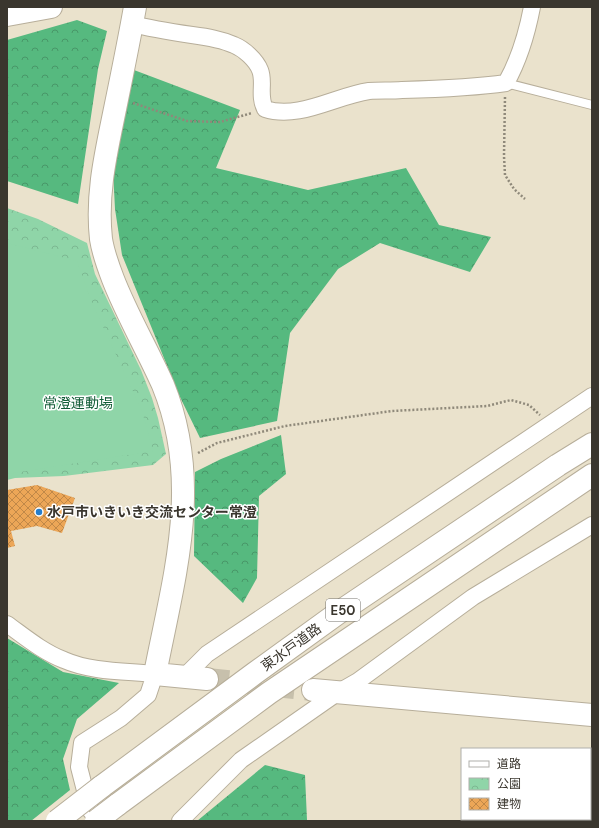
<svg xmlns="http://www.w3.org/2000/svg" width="599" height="828" font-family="'DM Sans','Noto Sans JP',sans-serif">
  <defs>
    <pattern id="forest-crowns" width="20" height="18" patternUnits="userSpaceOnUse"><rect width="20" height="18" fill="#56b97f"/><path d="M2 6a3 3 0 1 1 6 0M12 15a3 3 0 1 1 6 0" fill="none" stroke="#489768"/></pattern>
    <pattern id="park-crowns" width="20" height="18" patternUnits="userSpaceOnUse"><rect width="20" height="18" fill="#8fd5a8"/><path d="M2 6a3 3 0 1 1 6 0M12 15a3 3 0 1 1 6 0" fill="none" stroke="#7cb791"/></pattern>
    <pattern id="building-cross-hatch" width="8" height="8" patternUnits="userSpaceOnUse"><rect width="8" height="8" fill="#eca657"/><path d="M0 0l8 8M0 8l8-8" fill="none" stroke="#c08848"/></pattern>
  </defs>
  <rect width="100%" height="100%" fill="#eae2cc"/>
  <!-- forest -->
  <g fill="url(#forest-crowns)">
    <polygon points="77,20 107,31 98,69 78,204 7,181 7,40"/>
    <polygon points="134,70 240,110 216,168 308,190 406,168 439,225 491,237 470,272 380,243 338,269 290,333 277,421 200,438 179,395 122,255 115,209 113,170"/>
    <polygon points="281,435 286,474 259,496 257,578 243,603 194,556 195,472 221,459"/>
    <polygon points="7,638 63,672 119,683 77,719 63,759 70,790 31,821 7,821"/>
    <polygon points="265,765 305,775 307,820 310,821 197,821"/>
  </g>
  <!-- park -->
  <polygon fill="url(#park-crowns)" points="7,208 38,219 87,243 95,274 141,370 152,398 158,418 166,454 153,465 64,476 15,478 7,480"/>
  <!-- pitch -->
  <polygon fill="#8fd5a8" points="7,243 77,261 93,305 142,411 153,451 7,474"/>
  <!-- building -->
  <polygon fill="url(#building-cross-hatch)" points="37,485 75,498 62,533 37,526 11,531 15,546 7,548 7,490"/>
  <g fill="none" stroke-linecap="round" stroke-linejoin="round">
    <!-- secondary-tunnel -->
    <polyline stroke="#c7c0ac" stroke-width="22" stroke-dasharray="22 11" stroke-linecap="butt" points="207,679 313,690"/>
    <!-- lane casing -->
    <g stroke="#b7ae9a" stroke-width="10">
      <polyline id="lane" points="506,83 592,105"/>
    </g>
    <!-- street casing -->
    <g stroke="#b7ae9a" stroke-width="18">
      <g id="street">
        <path d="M132 24C152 29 172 32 192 35 207 37 221 39 234 45 244 49 256 60 260 70 265 82 258 95 265 109 299 120 335 96 369 91 379 90 391 91 402 90 437 89 472 88 506 83 519 60 527 33 532 7"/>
        <path d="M7 624C25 637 43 652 64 660 91 672 125 671 155 674L148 695 121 718 82 743 79 767 90 810 99 821"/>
        <polyline points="184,677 207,654 592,396"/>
        <polyline points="180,821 241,760 337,693 358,681 473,597 592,525"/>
      </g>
    </g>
    <!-- secondary casing -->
    <g stroke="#b7ae9a" stroke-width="24">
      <g id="secondary">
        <path d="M135 7C129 41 122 75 115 109 106 153 96 194 101 239 103 252 108 266 113 279 127 315 147 349 163 385 203 483 174 576 155 674L207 679"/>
        <polyline points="7,15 51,7"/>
        <polyline points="313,690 592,715"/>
        <polyline points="591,821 592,820"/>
      </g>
    </g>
    <!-- highway casing -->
    <g stroke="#b7ae9a" stroke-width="24">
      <g id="highway">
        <polyline points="101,787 255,673 338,613 558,465 592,444"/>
        <polyline points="117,805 269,693 592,475"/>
      </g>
    </g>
    <!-- path -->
    <g stroke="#8f897a" stroke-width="2.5" stroke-dasharray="2 2" stroke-linecap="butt">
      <polyline points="505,97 504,156 505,175 514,189 525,199"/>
      <polyline points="133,103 187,121 220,122 252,113"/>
      <polyline points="198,453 217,443 285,426 392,411 487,406 511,400 529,405 540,415"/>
    </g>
    <!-- lane -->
    <use href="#lane" stroke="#fff" stroke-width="8"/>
    <!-- street -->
    <use href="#street" stroke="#fff" stroke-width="16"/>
    <!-- secondary -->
    <use href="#secondary" stroke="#fff" stroke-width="22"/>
    <!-- highway -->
    <use href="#highway" stroke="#fff" stroke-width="22"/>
    <!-- highway-bridge casing -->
    <g stroke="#b7ae9a" stroke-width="24" stroke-linecap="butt">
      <g id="highway-bridge">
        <polyline points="57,821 101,787"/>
        <polyline points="96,821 117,805"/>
      </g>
    </g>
    <!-- highway-bridge -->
    <use href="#highway-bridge" stroke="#fff" stroke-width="22"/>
  </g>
  <!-- markers -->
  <circle fill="#257dcb" stroke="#fff" stroke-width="1.5" cx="39" cy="512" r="4"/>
  <g text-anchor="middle" stroke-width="3" stroke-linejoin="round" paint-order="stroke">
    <!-- shield labels -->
    <rect fill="#fff" stroke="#75726d" stroke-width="1" x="326" y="599" width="34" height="22" rx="3"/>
    <g font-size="13" font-weight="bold" fill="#3a362e">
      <text x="343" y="615">E50</text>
    </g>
    <!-- park labels -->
    <g font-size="14" fill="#125c37" stroke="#fff">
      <text x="78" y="408">常澄運動場</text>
    </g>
    <!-- poi labels -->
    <g font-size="14" font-weight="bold" fill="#3a362e" stroke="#fff" text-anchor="start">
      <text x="47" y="517">水戸市いきいき交流センター常澄</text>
    </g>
    <!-- street labels -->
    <g font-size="14" fill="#3a362e" stroke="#fff">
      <text transform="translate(291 647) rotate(-36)" y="5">東水戸道路</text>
    </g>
  </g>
  <!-- border -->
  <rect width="599" height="828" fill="none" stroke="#3a362e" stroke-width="16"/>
  <!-- legend -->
  <rect x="461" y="748" width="130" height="72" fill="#ffffff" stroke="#b0afab"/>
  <rect x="469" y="761" width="20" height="6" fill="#ffffff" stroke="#b0afab"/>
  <text x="497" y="768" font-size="12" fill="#3a362e">道路</text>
  <rect x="469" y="778" width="20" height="12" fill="url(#park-crowns)" stroke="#b0afab"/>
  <text x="497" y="788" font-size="12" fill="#3a362e">公園</text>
  <rect x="469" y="798" width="20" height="12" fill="url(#building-cross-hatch)" stroke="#b0afab"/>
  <text x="497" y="808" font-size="12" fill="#3a362e">建物</text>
</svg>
